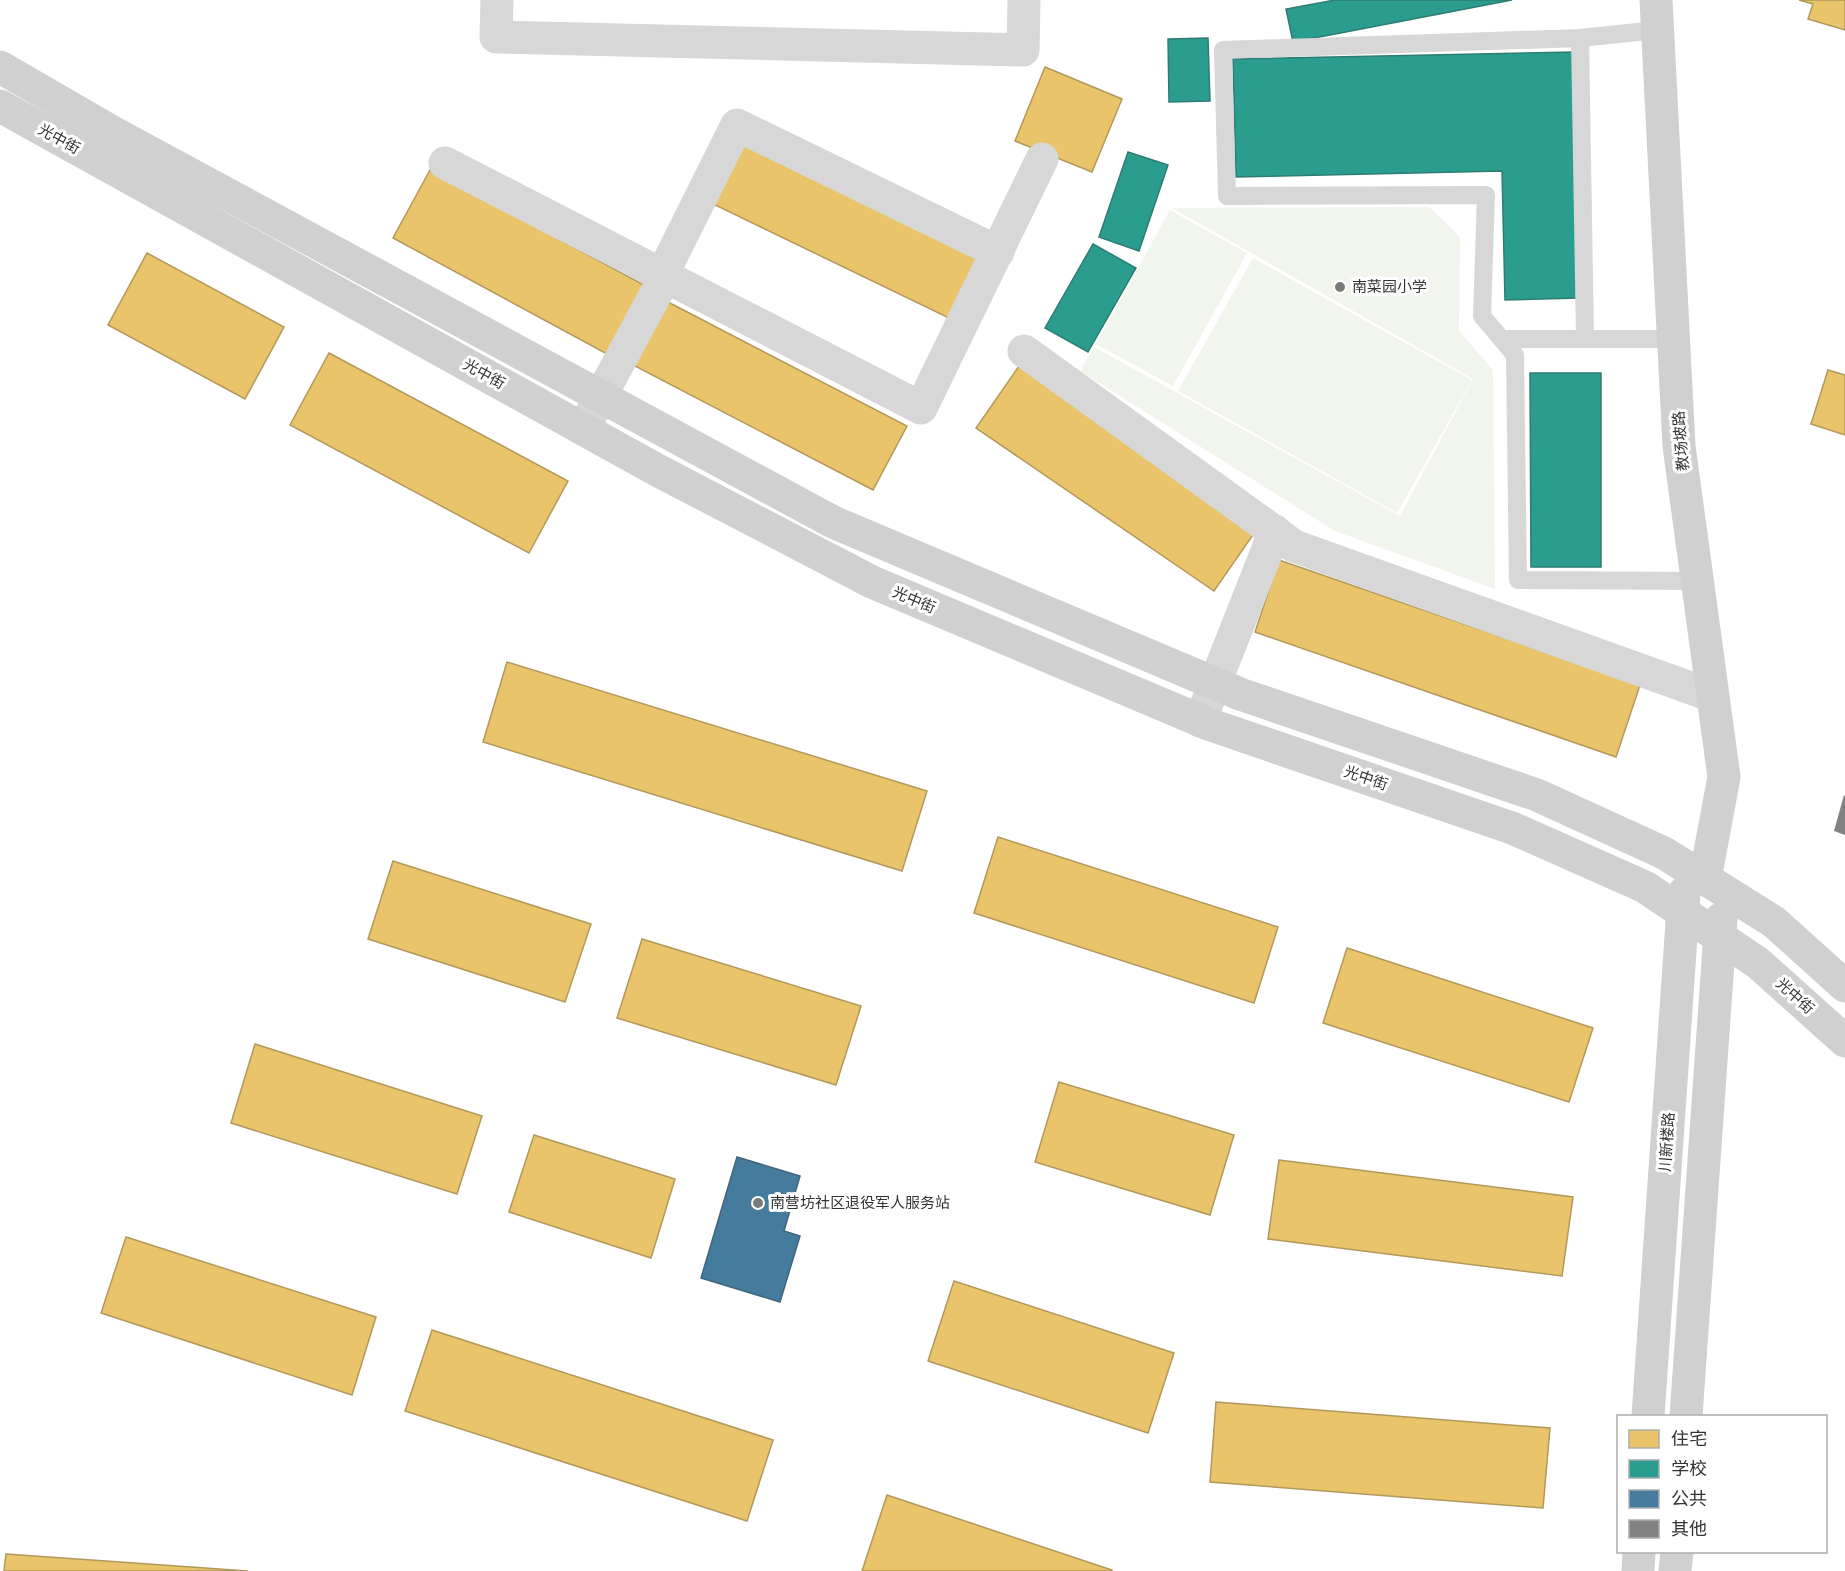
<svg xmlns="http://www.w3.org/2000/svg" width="1845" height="1571" font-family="'PT Sans Narrow','Noto Sans SC',sans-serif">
  <rect width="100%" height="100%" fill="#fff"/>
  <!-- green -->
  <g fill="#f1f5ed">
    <polygon points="1429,207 1460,237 1459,331 1493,370 1495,589 1335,531 1080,371 1094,347 1400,516 1473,379 1172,208"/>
    <polygon points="1170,210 1247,253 1173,386 1096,344"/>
    <polygon points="1253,258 1472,380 1397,513 1178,391"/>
  </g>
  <!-- homes -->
  <g fill="#e9c46a" stroke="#b2985a" stroke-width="1.5">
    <polygon points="1799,0 1845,0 1845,30 1808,19 1813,4"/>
    <polygon points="1045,67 1122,99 1092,172 1015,141"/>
    <polygon points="738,136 982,253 951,319 707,201"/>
    <polygon points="430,170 644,285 607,354 393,238"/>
    <polygon points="147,253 284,327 245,399 108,325"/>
    <polygon points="666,301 907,426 873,490 633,365"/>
    <polygon points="329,353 568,481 529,553 290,425"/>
    <polygon points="1019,366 1257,529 1214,591 976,428"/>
    <polygon points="1828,370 1845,375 1845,435 1811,424"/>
    <polygon points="1279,560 1640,685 1616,757 1255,632"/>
    <polygon points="507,662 927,791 902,871 483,742"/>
    <polygon points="998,837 1278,927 1254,1003 974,913"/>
    <polygon points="393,861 591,924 565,1002 368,939"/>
    <polygon points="642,939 861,1006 836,1085 617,1018"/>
    <polygon points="1347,948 1593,1028 1569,1102 1323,1023"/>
    <polygon points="255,1044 482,1116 457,1194 231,1123"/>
    <polygon points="1059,1082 1234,1135 1210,1215 1035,1162"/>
    <polygon points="534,1135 675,1179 651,1258 509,1212"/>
    <polygon points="1279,1160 1573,1197 1562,1276 1268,1239"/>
    <polygon points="126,1237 376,1317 352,1395 101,1313"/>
    <polygon points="954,1281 1174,1353 1148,1433 928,1361"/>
    <polygon points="432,1330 773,1440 747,1521 405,1411"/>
    <polygon points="1216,1402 1550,1428 1543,1508 1210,1482"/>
    <polygon points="887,1495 1112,1570 1112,1571 862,1571"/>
    <polygon points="6,1554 248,1571 4,1571"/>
  </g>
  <!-- schools -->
  <g fill="#2a9d8f" stroke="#2d7d73" stroke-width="1.5">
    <polygon points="1335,0 1512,0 1293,42 1286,9"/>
    <polygon points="1208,38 1210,101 1169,102 1168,39"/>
    <polygon points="1573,52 1578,298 1505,300 1502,171 1236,177 1233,59"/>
    <polygon points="1128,152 1168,165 1139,251 1099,237"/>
    <polygon points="1093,244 1136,268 1088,352 1045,328"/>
    <polygon points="1530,373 1601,373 1601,567 1531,567"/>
  </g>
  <!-- public -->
  <polygon fill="#457b9d" stroke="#40657d" stroke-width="1.5" points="737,1157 800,1176 784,1231 800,1236 780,1302 701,1278"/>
  <!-- building -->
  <polygon fill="#818181" points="1844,795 1845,796 1845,835 1834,831"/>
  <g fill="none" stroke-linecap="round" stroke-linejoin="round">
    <!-- lane -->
    <g stroke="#d7d7d7" stroke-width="18">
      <polyline points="1657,30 1580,38 1223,50 1227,196 1486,195 1482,316 1515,355 1518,580 1698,581"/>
      <polyline points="1580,38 1585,339"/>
      <polyline points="1502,339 1674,339"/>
    </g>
    <!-- street -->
    <g stroke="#d7d7d7" stroke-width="33">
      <polyline points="497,0 496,37 1023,50 1024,0"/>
      <polyline points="445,163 921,408 1042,159"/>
      <polyline points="663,273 737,125 998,252"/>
      <polyline points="1024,351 1294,546 1713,696"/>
      <polyline points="583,429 666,275"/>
      <polyline points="1200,721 1275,531"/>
    </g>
    <!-- secondary -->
    <g stroke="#d0d0d0" stroke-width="33">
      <polyline points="1656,0 1679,446 1724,777 1705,879"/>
      <polyline points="0,67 114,133 833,522 1240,694 1537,795 1664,853 1774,922 1845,986"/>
      <polyline points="0,106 657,470 872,582 1211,725 1512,828 1645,887 1758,963 1845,1041"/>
      <polyline points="1648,1416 1684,893"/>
      <polyline points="1686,1416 1721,919"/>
      <polyline points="1638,1571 1639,1552"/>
      <polyline points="1675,1571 1677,1552"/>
    </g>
  </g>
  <!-- markers -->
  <g fill="#7a7a7a" stroke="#fff" stroke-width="2">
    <circle cx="1340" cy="287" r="6"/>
    <circle cx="758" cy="1203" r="6"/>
  </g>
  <g text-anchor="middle" stroke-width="6" stroke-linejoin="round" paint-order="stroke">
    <!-- street labels -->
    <g font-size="15" fill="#333" stroke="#fff">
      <text transform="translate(59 139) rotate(29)" y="5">光中街</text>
      <text transform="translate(484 374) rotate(29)" y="5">光中街</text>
      <text transform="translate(1681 441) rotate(-95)" y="5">教场坡路</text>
      <text transform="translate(914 600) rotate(23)" y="5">光中街</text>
      <text transform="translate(1366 778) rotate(19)" y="5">光中街</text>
      <text transform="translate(1795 996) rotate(42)" y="5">光中街</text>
      <text transform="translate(1667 1142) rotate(-86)" y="5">川新楼路</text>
    </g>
    <!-- poi labels -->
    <g font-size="15" fill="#333" stroke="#fff" text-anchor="start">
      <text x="1352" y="292">南菜园小学</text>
      <text x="770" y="1208">南营坊社区退役军人服务站</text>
    </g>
  </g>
  <!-- legend -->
  <rect x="1617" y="1415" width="210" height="138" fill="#ffffff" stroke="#adadad" stroke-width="1.5"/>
  <rect x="1629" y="1430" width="30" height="18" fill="#e9c46a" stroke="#adadad" stroke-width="1.5"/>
  <text x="1671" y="1445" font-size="18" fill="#333333">住宅</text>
  <rect x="1629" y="1460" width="30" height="18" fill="#2a9d8f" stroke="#adadad" stroke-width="1.5"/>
  <text x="1671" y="1475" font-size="18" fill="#333333">学校</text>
  <rect x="1629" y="1490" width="30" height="18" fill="#457b9d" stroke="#adadad" stroke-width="1.5"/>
  <text x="1671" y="1505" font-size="18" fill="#333333">公共</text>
  <rect x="1629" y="1520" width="30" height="18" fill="#818181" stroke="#adadad" stroke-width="1.5"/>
  <text x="1671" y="1535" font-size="18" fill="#333333">其他</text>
</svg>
